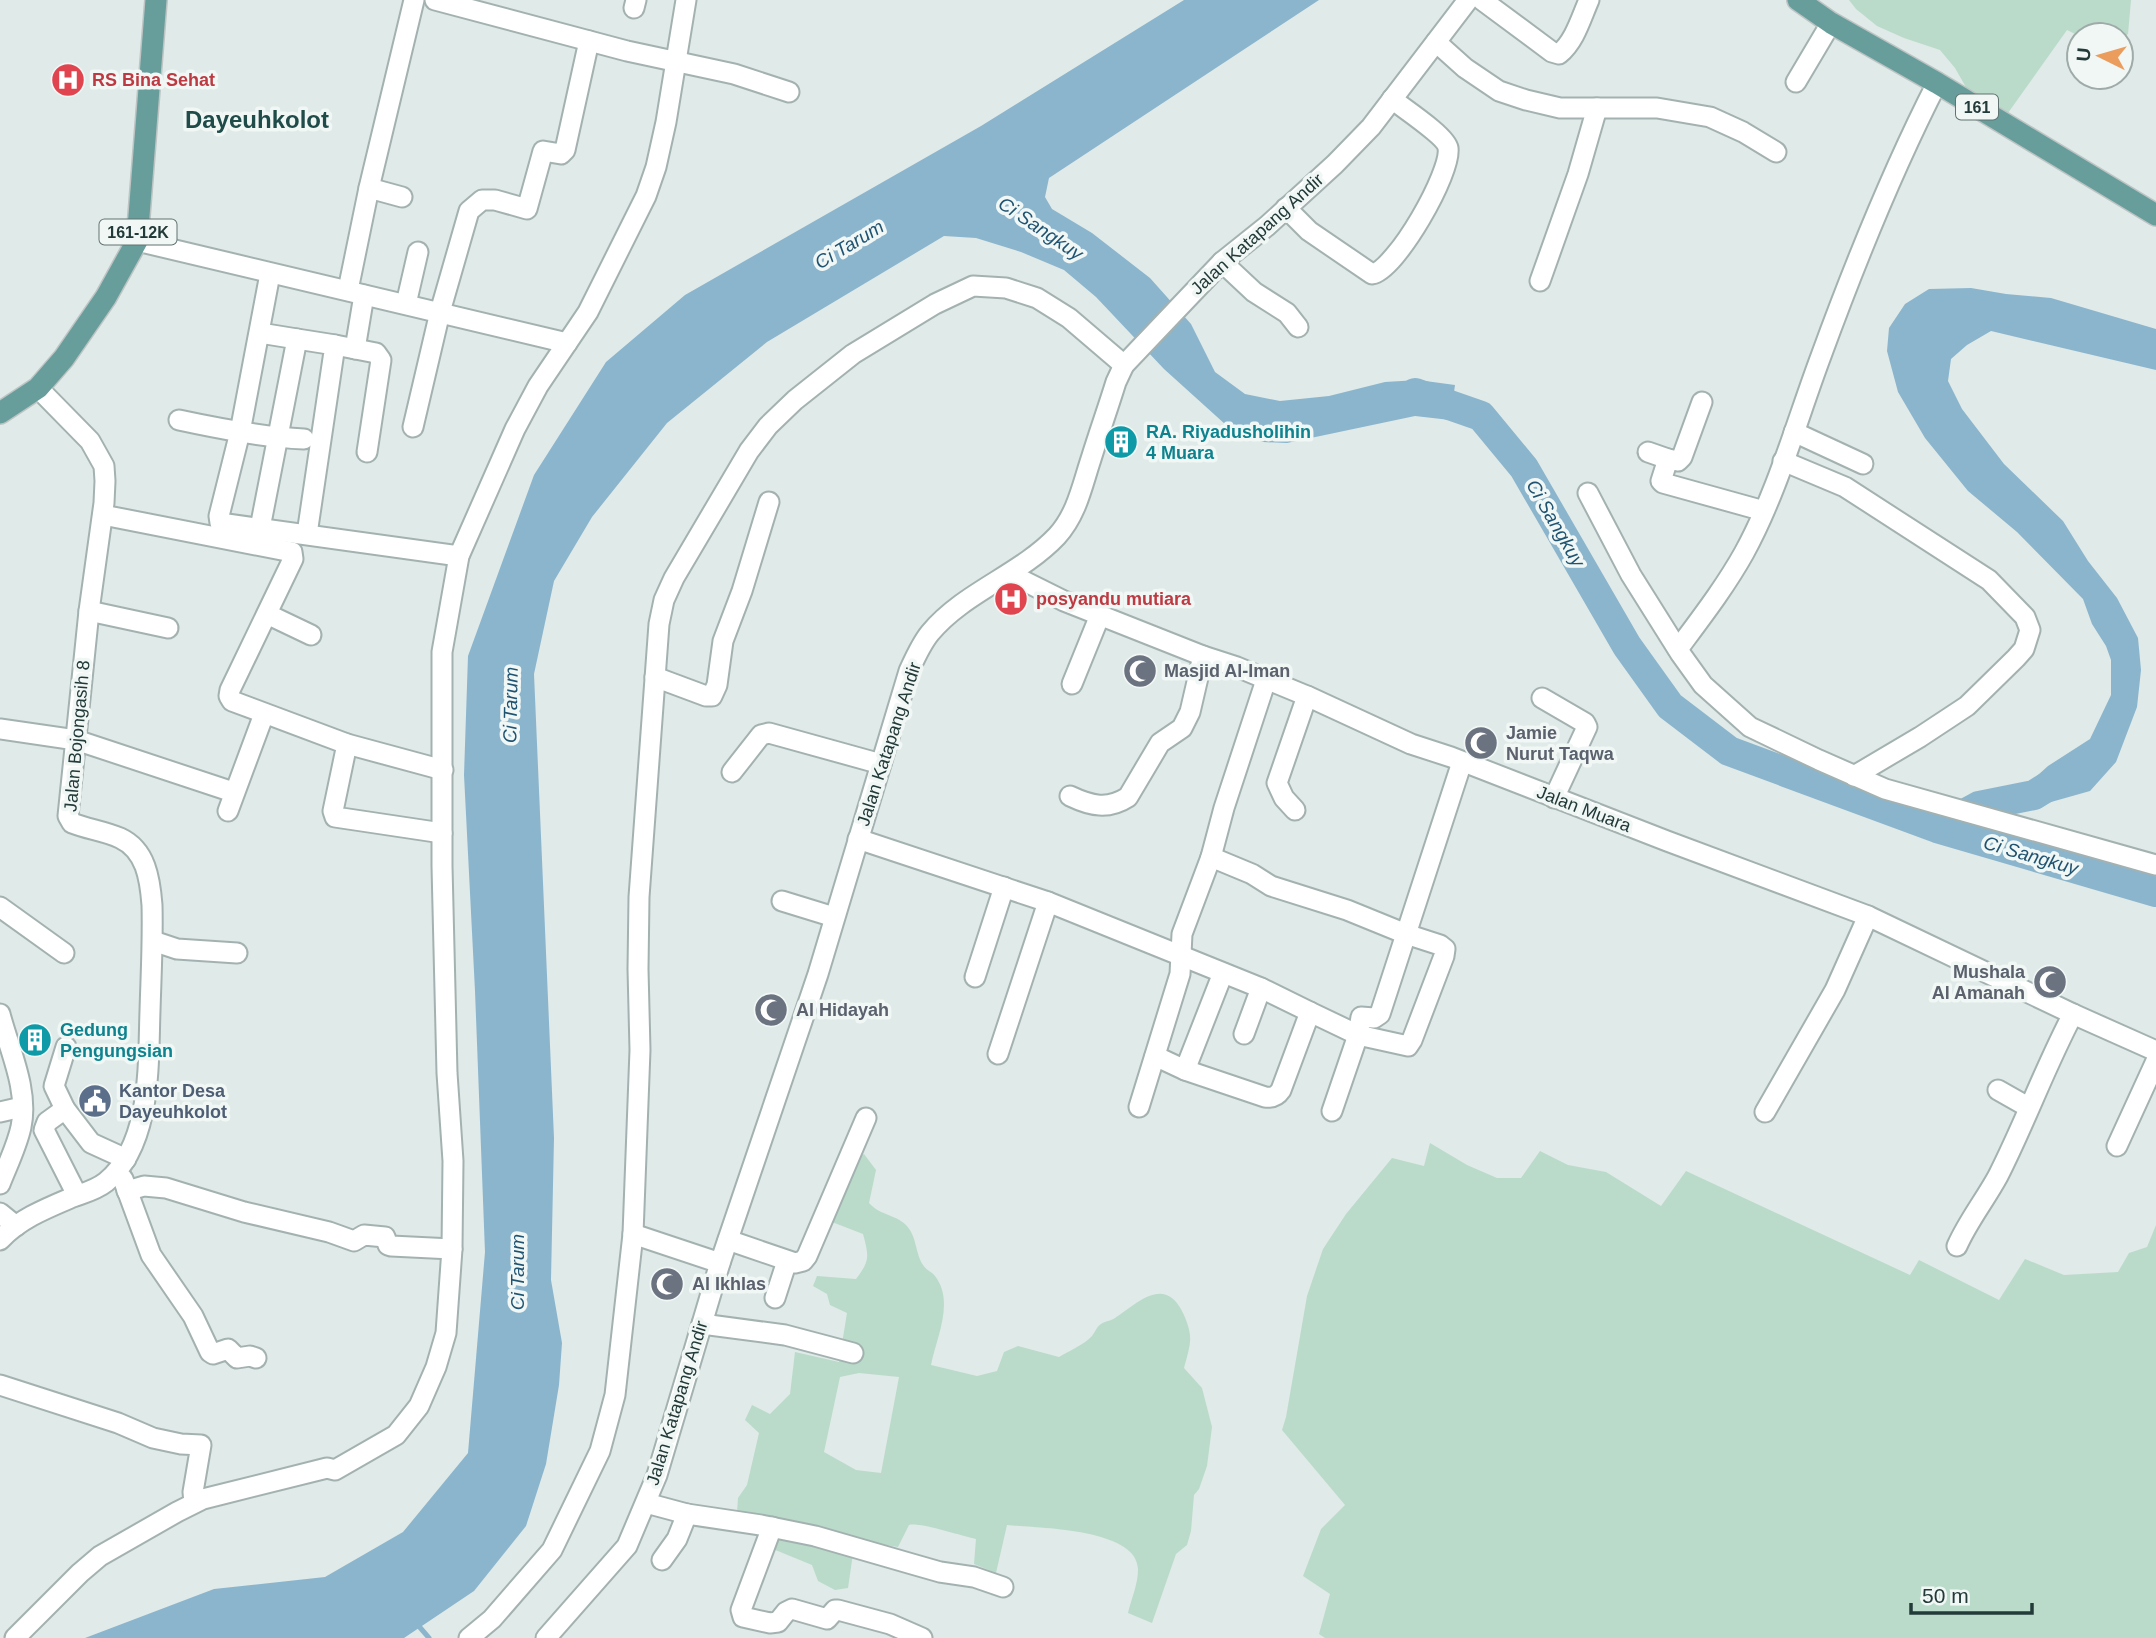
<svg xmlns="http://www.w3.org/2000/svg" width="2156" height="1638" font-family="Arial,sans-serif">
  <rect width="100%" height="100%" fill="#e0eae8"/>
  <!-- green -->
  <g fill="#badbca" fill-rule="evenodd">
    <polygon points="1849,0 2131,0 2128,34 2121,39 2121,35 2079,36 2067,30 2008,113 1967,89 1955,68 1940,50 1904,38 1877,26 1856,9"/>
    <polygon points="1430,1143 1467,1165 1497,1178 1521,1178 1540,1151 1568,1165 1606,1172 1661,1206 1686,1171 1910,1275 1919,1260 1999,1300 2025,1259 2064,1275 2118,1272 2129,1253 2147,1247 2156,1225 2156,1638 1325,1638 1319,1634 1330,1594 1303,1576 1321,1529 1345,1505 1282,1430 1286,1417 1307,1296 1323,1249 1346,1214 1392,1158 1424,1166"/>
    <path d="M864 1154 876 1170 869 1203C881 1216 895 1214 906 1225 917 1236 915 1253 923 1265 926 1270 932 1272 935 1276 955 1302 936 1338 931 1365L977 1376 997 1371 1004 1352 1018 1346 1059 1357C1069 1351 1083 1345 1091 1337 1095 1333 1096 1327 1101 1324 1105 1321 1111 1321 1115 1318 1136 1304 1164 1275 1182 1311 1194 1336 1191 1342 1184 1368L1202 1388 1212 1427 1207 1466 1199 1489 1194 1495 1191 1531 1187 1545 1176 1554 1152 1623 1128 1613C1131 1600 1138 1584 1138 1570 1139 1528 1036 1528 1007 1525L996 1573 974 1564 976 1539C961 1536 920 1522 909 1525L898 1547 855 1540 848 1588 835 1590 818 1581 812 1565 773 1549 737 1512 738 1498 747 1485 759 1433 745 1420 752 1405 770 1414 790 1394 795 1352 839 1362 847 1313 830 1305 827 1294 813 1286 817 1276 856 1279C870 1261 869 1256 863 1234L832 1222 856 1160ZM859 1373 899 1377 881 1473 856 1470 824 1452 840 1377Z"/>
  </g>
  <!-- water -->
  <g fill="#8bb5cd">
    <polygon points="1184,0 1319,0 1049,178 1045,197 1052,209 1092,233 1150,278 1191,324 1215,372 1245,394 1280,401 1329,396 1385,382 1418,380 1455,385 1450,420 1415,416 1287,443 1263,442 1236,434 1164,369 1096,297 1064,270 1021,252 976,238 944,236 767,342 667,423 592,517 554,581 534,674 554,1138 551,1280 562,1343 559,1385 546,1464 526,1526 474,1591 404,1638 85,1638 214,1589 325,1577 403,1532 468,1453 485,1252 475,991 464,775 468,656 534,475 606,362 685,295 981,126"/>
    <polygon points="1971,288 2006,294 2051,298 2156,329 2156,370 1991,331 1967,345 1951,359 1948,381 1962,409 2004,464 2063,521 2088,561 2117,598 2138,638 2141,670 2137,707 2116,762 2090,791 2044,804 2027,792 2026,786 2048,766 2090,739 2111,695 2111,660 2106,646 2092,624 2083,599 2017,532 1968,491 1925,438 1898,392 1887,351 1889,328 1905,304 1929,289"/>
  </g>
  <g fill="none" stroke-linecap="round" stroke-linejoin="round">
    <!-- stream -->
    <polyline stroke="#8bb5cd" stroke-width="5" points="417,1624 429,1638"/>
    <!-- river -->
    <g stroke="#8bb5cd" stroke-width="30">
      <polyline points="1415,393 1481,416 1524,468 1627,646 1670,706 1729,751 1937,828 2156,892"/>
      <polyline points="1944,825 1979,806 2034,795 2068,774"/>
    </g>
    <!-- minor casing -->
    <g stroke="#a3b2b0" stroke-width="23">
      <g id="minor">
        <polyline points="435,0 627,51 734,74 789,92"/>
        <path d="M1482 0 1552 52 1559 54C1575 41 1581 18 1589 0"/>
        <polyline points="634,8 636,0"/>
        <polyline points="1436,42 1465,68 1499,91 1526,100 1560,108 1657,108 1710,117 1743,132 1776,152"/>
        <polyline points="1796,82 1831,23"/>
        <polyline points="369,188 402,197"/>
        <path d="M1286 208 1309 231 1372 274C1396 270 1452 172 1448 148 1446 136 1403 108 1392 99"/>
        <polyline points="137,241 567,343"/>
        <polyline points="1222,262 1254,292 1287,313 1298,327"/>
        <polyline points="270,274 240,432 219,516 220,523 459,556"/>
        <polyline points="1540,281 1578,174 1597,108"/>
        <polyline points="348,290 369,188 414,0"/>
        <polyline points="406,304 418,252"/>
        <polyline points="297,339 335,345 307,534"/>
        <polyline points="335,345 376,353 381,360 367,452"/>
        <polyline points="355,349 364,295"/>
        <polyline points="1702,402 1682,457 1678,461 1668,459 1661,481 1663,483 1764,511"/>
        <path d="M179 420C221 429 262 437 304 439"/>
        <polyline points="413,427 440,312 469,211 482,200 495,200 527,209 543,151 561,154 565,150 589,41"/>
        <polyline points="1794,432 1863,464"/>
        <polyline points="1648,452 1668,459"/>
        <polyline points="1783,461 1845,487 1989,580 2025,617 2030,630 2024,649 2016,658 1967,706 1920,737 1854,776"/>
        <polyline points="1588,493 1631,575 1680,653 1703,685 1750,727 1819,760 1885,789 2156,865"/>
        <polyline points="103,515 292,552 293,559 230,690 229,696 232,701 347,744 443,770"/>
        <polyline points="260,528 297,339 260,333"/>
        <polyline points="1010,574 1064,601 1203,656 1237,667 1307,696 1411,744 1451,757 1667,841 1868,916 2073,1014 2156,1051"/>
        <polyline points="89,611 168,628"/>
        <polyline points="267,614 311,635"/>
        <path d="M1678 649C1701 618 1725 587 1744 553 1777 493 1797 420 1821 356 1855 263 1892 171 1937 83"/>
        <polyline points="655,677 706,696 712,696 717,685 723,641 742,591 769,502"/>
        <polyline points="1072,684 1100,615"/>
        <polyline points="1542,698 1585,723 1587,727 1554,798"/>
        <polyline points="0,729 76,740 233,792"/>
        <polyline points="347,744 333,811 335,817 442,833"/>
        <polyline points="732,772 761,735 769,733 881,764"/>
        <path d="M1070 796C1091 806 1108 810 1128 797L1160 743 1182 728 1190 712 1203 656"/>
        <polyline points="1295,810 1284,798 1277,783 1307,696"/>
        <polyline points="228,811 264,714"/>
        <polyline points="858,839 1048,902 1261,988 1310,1012"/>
        <polyline points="782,901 834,917"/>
        <polyline points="0,907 64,953"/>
        <polyline points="153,941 177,949 237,953"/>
        <polyline points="975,977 1004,887"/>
        <path d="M0 1014C9 1049 29 1090 21 1127 17 1146 7 1166 0 1184"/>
        <polyline points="1244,1034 1261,988"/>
        <polyline points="66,1047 54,1086 65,1109 91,1143 126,1159"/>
        <polyline points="998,1054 1048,902"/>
        <path d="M1155 1056 1185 1070 1265 1097C1273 1098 1277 1096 1281 1090L1310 1012 1358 1035 1408 1046 1412 1040 1444 956 1445 949 1440 945 1406 934 1347 910 1271 886 1252 874 1211 857"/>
        <polyline points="1185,1070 1223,973"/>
        <polyline points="1998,1090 2028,1107"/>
        <polyline points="1139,1107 1180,974 1182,934 1211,857 1224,808 1266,680"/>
        <polyline points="65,1109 47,1122 44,1130 77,1195"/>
        <polyline points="1332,1111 1358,1035 1361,1017 1374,1018 1380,1014 1462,762"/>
        <polyline points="0,1112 22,1107"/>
        <polyline points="1765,1112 1835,990 1868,916"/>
        <polyline points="2117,1146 2156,1061"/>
        <polyline points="123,1179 151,1255 193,1316 210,1352 213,1354 228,1349 237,1358 250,1356 256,1358"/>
        <polyline points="127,1191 144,1186 166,1188 244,1212 329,1232 354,1241 364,1235 385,1237 388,1245 391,1246 452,1249"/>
        <polyline points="0,1213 16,1226"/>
        <polyline points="633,1234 720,1263"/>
        <path d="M0 1240C19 1219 47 1208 73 1197 84 1193 96 1190 106 1182 152 1144 148 1065 150 1011 151 976 153 940 152 905 150 879 146 850 120 838 104 831 87 829 72 823L68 816 89 611 104 503 105 481 104 466 90 441 38 388"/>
        <polyline points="728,1240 795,1263 803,1261 807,1256 866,1118"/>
        <path d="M1957 1246C1968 1221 1985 1200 1998 1176 2025 1123 2045 1067 2073 1014"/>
        <polyline points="775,1298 787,1261"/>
        <polyline points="702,1324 785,1335 853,1353"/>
        <polyline points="0,1385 118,1423 153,1438 181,1444 201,1445 193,1492 194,1503"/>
        <polyline points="646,1503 687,1514 677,1539 662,1560"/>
        <polyline points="687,1514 761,1525 815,1536 912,1564 940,1572 974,1577 1003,1587"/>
        <polyline points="772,1527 741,1610 743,1617 770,1623 778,1622 786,1612 792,1609 827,1619 835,1610 838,1610 890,1624 922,1638"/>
        <polyline points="15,1638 80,1573 100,1556 177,1512 203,1499 327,1468 335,1470 396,1435 419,1406 436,1367 446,1333 452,1249 453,1161 447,1073 442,866 442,652 459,556 515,429 538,386 588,312 646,196 656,167 666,122 686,0"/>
        <polyline points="469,1638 492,1619 552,1550 600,1451 615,1395 633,1234 640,1050 638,969 639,897 659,624 664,600 674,578 749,451 768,426 795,400 853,354 935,304 973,286 1006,288 1037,298 1069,318 1124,365"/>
        <path d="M546 1638 627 1546 657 1475 720 1263 818 974 909 671C915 658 921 644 930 633 964 592 1020 575 1057 536 1077 514 1082 486 1091 459 1099 433 1108 408 1116 382L1124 365 1222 262 1267 226 1335 164 1371 127 1468 0"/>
      </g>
    </g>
    <!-- major casing -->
    <g stroke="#bdc4c3" stroke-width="24">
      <g id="major">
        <polyline points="1798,0 1831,23 1937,83 2156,215"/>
        <polyline points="0,413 38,388 64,358 106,297 137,241 156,0"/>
      </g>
    </g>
    <!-- minor -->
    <use href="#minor" stroke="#fff" stroke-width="19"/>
    <!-- major -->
    <use href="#major" stroke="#679e9b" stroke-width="21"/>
  </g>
  <!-- icons -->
  <defs>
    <g id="hospital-disc" transform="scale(1.75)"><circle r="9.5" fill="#e0444e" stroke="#f1f7f5"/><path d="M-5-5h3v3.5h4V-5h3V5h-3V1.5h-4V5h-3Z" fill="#fff"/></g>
    <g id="building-disc" transform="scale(1.75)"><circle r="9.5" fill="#0f9aa8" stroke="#f1f7f5"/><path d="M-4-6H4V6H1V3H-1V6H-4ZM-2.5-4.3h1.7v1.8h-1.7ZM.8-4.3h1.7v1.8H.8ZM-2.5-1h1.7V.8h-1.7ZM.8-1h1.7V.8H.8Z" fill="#fff"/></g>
    <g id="mosque-disc" transform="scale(1.75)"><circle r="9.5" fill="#6b7280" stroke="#f1f7f5"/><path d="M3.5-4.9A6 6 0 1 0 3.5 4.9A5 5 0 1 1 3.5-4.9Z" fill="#fff"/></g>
    <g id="civic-disc" transform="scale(1.75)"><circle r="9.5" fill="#5c6f8a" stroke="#f1f7f5"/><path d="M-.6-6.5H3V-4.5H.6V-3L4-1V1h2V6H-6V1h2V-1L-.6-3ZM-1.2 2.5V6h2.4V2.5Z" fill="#fff"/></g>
  </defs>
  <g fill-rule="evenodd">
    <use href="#hospital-disc" x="68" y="80"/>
    <use href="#building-disc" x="1121" y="442"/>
    <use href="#hospital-disc" x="1011" y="599"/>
    <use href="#mosque-disc" x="1140" y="671"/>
    <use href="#mosque-disc" x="1481" y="743"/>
    <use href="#mosque-disc" x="2050" y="982"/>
    <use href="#mosque-disc" x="771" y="1010"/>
    <use href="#building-disc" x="35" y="1040"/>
    <use href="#civic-disc" x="95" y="1101"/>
    <use href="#mosque-disc" x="667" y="1284"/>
  </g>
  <g text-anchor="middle" stroke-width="7" stroke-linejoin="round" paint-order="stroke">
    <!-- shield labels -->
    <g fill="#f1f7f5" stroke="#607371" stroke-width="2">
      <rect x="1956" y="94.5" width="42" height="25" rx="5"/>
      <rect x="99.5" y="219.5" width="77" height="25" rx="5"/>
    </g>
    <g font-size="16" font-weight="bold" fill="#223a38">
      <text x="1977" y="113">161</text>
      <text x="138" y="238">161-12K</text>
    </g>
    <!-- health labels -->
    <g font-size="18" font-weight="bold" fill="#be3a42" stroke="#f1f7f5" text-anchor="start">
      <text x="92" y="86">RS Bina Sehat</text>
      <text x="1036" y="605">posyandu mutiara</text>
    </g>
    <!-- street labels -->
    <g font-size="18" fill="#223a38" stroke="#f1f7f5">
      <text transform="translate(1257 234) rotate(-42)" y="6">Jalan Katapang Andir</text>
      <text transform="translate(77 736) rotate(-85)" y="6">Jalan Bojongasih 8</text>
      <text transform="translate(889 744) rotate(-72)" y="6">Jalan Katapang Andir</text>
      <text transform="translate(1584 809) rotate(21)" y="6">Jalan Muara</text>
      <text transform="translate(677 1403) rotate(-73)" y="6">Jalan Katapang Andir</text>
    </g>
    <!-- culture labels -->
    <g font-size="18" font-weight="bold" fill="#0d838f" stroke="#f1f7f5" text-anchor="start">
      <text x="1146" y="438">RA. Riyadusholihin<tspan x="1146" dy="21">4 Muara</tspan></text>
      <text x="60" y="1036">Gedung<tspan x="60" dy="21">Pengungsian</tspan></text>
    </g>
    <!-- worship labels -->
    <g font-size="18" font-weight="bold" fill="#5b616d" stroke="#f1f7f5" text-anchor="start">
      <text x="1164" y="677">Masjid Al-Iman</text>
      <text x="1506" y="739">Jamie<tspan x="1506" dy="21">Nurut Taqwa</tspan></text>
      <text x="2025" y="978" text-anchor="end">Mushala<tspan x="2025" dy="21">Al Amanah</tspan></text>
      <text x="796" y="1016">Al Hidayah</text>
      <text x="692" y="1290">Al Ikhlas</text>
    </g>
    <!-- service labels -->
    <g font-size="18" font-weight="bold" fill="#4e5e75" stroke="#f1f7f5" text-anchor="start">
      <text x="119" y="1097">Kantor Desa<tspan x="119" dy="21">Dayeuhkolot</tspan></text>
    </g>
    <!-- water labels -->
    <g font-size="19" font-style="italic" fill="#1f5372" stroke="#f1f7f5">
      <text transform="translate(1041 228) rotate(34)" y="7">Ci Sangkuy</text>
      <text transform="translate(849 244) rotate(-31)" y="7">Ci Tarum</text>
      <text transform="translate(1556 523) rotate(60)" y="7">Ci Sangkuy</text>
      <text transform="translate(510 705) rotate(-89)" y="7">Ci Tarum</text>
      <text transform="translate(2031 855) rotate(16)" y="7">Ci Sangkuy</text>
      <text transform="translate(517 1272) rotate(-90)" y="7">Ci Tarum</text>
    </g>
    <!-- district labels -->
    <g font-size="24" font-weight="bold" fill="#1f4b49" stroke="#f1f7f5">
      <text x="257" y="128">Dayeuhkolot</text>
    </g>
  </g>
  <!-- north arrow -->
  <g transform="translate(2100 56) rotate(275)"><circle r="33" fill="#f1f7f5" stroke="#9eaba9" stroke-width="2"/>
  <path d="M0-5L12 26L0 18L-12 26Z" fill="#eb9d5e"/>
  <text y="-10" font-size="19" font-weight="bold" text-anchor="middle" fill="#223a38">U</text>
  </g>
  <!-- scale -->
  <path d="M1911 1603v10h121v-10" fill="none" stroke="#223a38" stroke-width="3.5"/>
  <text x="1922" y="1603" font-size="21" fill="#223a38" stroke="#f1f7f5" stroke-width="5" paint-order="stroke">50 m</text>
</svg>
